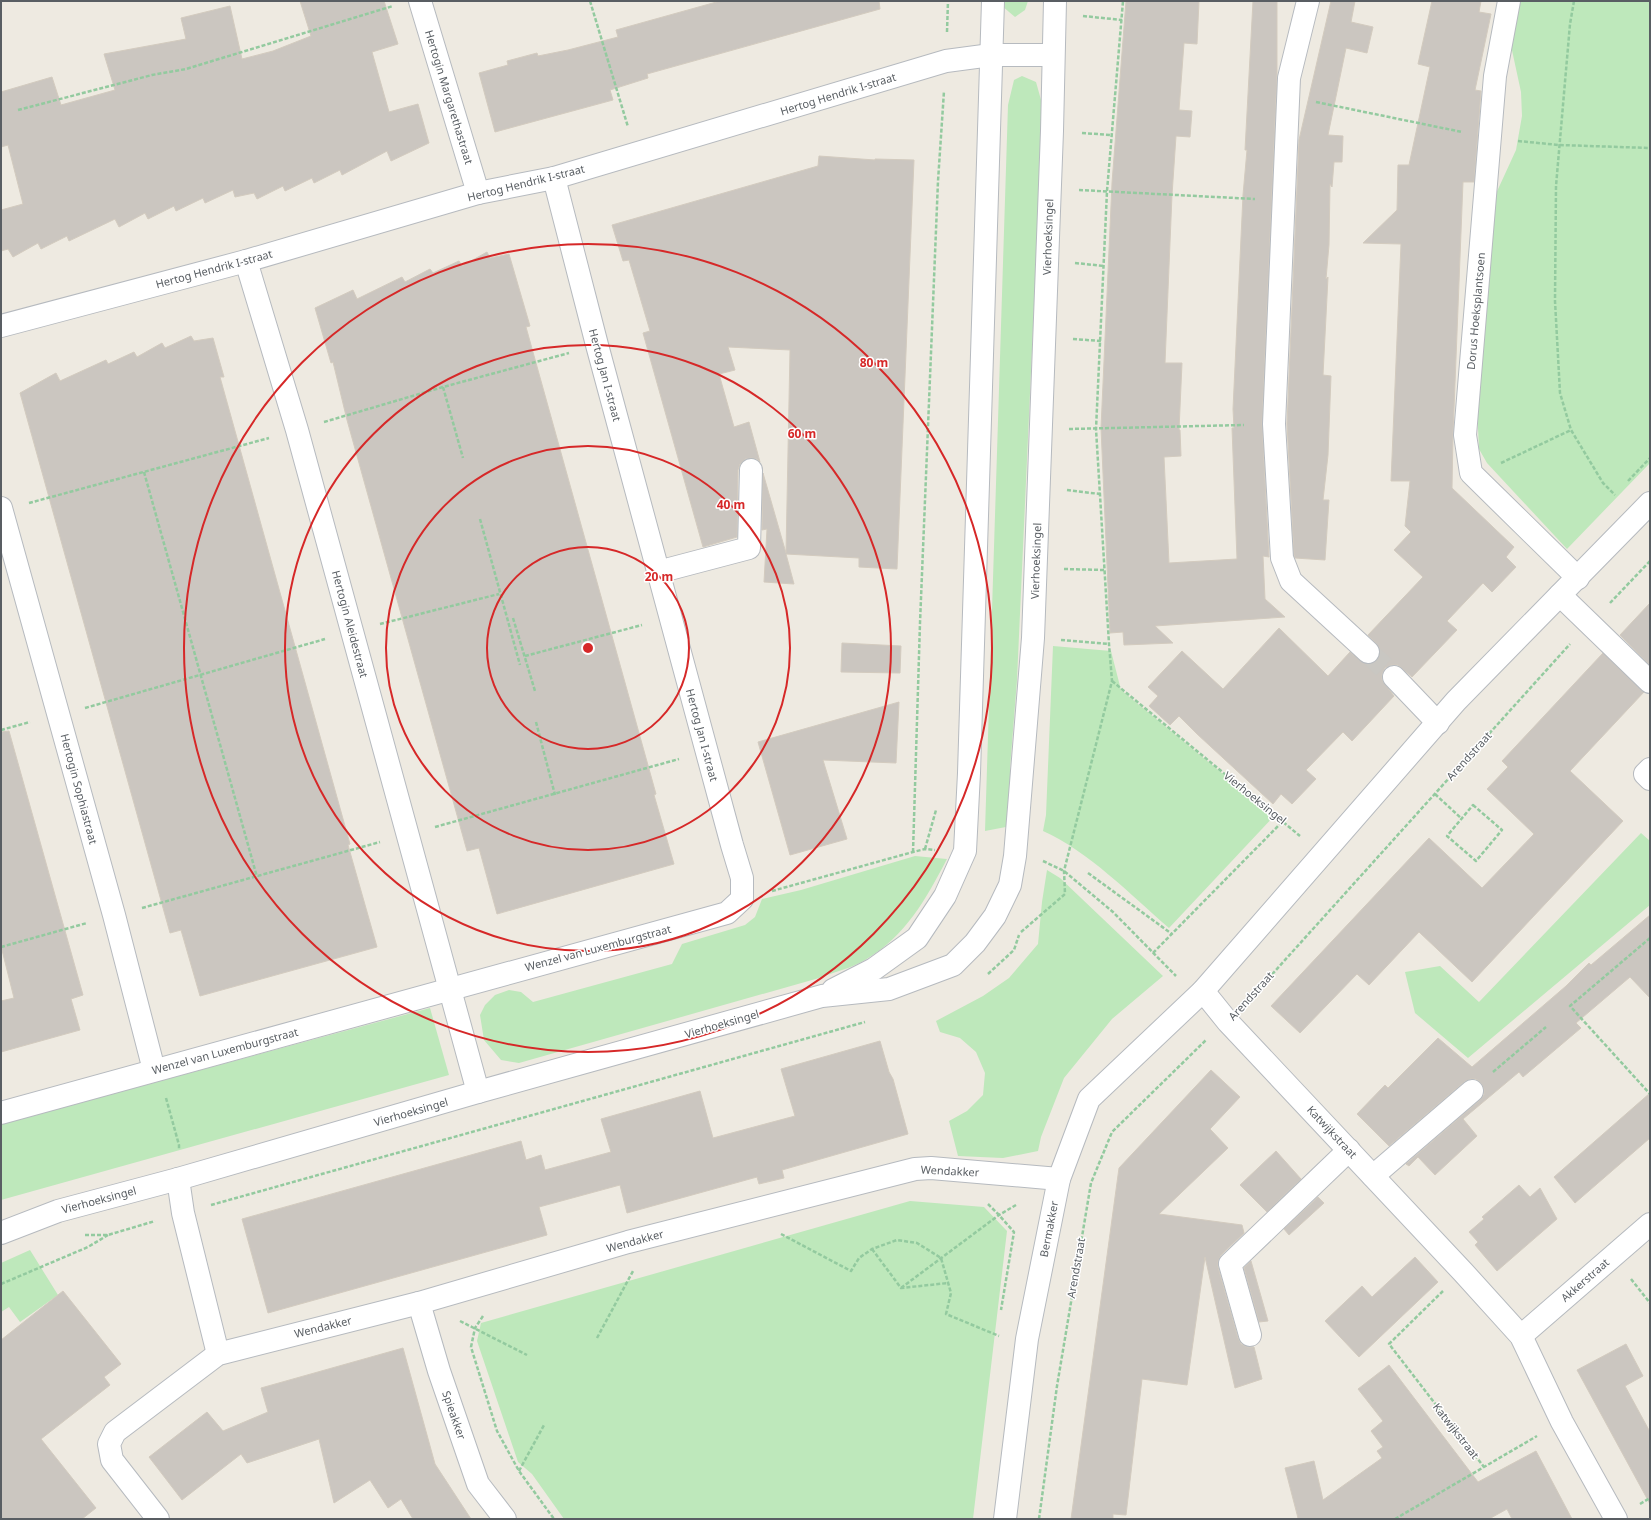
<svg xmlns="http://www.w3.org/2000/svg" width="1651" height="1520" font-family="'Noto Sans',sans-serif">
  <rect width="100%" height="100%" fill="#eeeae1"/>
  <!-- green -->
  <g fill="#bee8bb">
    <polygon points="1002,1 1028,1 1025,10 1015,17 1002,6"/>
    <polygon points="1516,1 1650,1 1650,463 1567,549 1487,463 1479,449 1477,407 1488,211 1516,150 1522,116 1521,92 1510,41"/>
    <polygon points="1022,76 1036,82 1043,107 1017,680 1010,768 1011,826 985,831 1008,105 1014,80"/>
    <path d="M1053 646 1111 651 1121 690 1274 816 1169 928C1131 895 1088 851 1043 831L1046 815Z"/>
    <polygon points="1641,833 1650,841 1650,905 1468,1058 1415,1013 1405,972 1440,966 1479,1002"/>
    <path d="M915 856 947 859C926 899 906 936 865 960 852 968 834 972 819 978L519 1063 501 1060 484 1040 480 1015 485 1005 495 995 509 990 521 992 533 1002 672 964 682 944 745 925 755 917 762 899 801 890Z"/>
    <polygon points="1047,870 1060,878 1163,976 1112,1019 1064,1078 1041,1137 1038,1151 1003,1158 958,1156 949,1121 967,1111 983,1095 985,1073 976,1052 960,1038 940,1032 936,1021 983,996 1009,978 1038,944 1042,902"/>
    <polygon points="430,1008 449,1075 1,1200 1,1124"/>
    <polygon points="910,1201 984,1207 1007,1231 973,1519 564,1519 532,1474 518,1462 477,1341 481,1323"/>
    <polygon points="30,1250 58,1295 20,1322 9,1307 1,1312 1,1263"/>
  </g>
  <!-- building -->
  <g fill="#cbc6c0" stroke="#d3cbbf">
    <polygon points="300,1 384,1 398,44 372,52 389,112 418,104 429,143 391,161 387,151 342,175 340,170 314,183 312,178 285,191 283,186 257,199 254,193 235,197 233,190 205,203 203,198 176,211 174,206 148,219 145,213 119,227 115,219 69,241 67,236 41,249 38,243 13,257 8,249 1,251 1,210 23,204 8,145 1,147 1,92 52,77 61,105 115,90 104,54 186,39 181,18 230,6 242,59 273,51 311,36"/>
    <polygon points="720,1 879,1 880,9 647,74 648,78 610,90 613,100 495,132 479,73 508,65 507,61 537,53 538,56 568,50 618,37 616,30"/>
    <polygon points="1126,1 1199,1 1197,44 1184,43 1179,110 1192,111 1190,137 1176,136 1172,195 1165,363 1182,363 1179,430 1180,430 1181,456 1164,457 1169,563 1237,559 1232,428 1234,428 1233,409 1243,195 1247,150 1245,150 1253,1 1277,1 1277,74 1262,423 1269,557 1263,556 1265,599 1285,617 1155,626 1173,643 1124,645 1123,632 1110,633 1101,428 1112,183"/>
    <polygon points="1331,1 1355,1 1351,22 1373,27 1367,53 1346,48 1328,135 1343,136 1342,162 1334,162 1332,187 1330,184 1329,245 1326,279 1328,277 1323,375 1331,376 1328,455 1323,500 1329,500 1325,560 1295,558 1294,555 1287,424 1299,140"/>
    <polygon points="1432,1 1481,1 1479,12 1491,14 1475,90 1481,91 1474,182 1463,182 1453,434 1452,488 1514,547 1506,557 1516,567 1492,592 1483,583 1447,621 1457,630 1412,677 1398,665 1391,665 1385,668 1382,674 1382,680 1394,696 1352,741 1343,732 1306,770 1316,779 1292,804 1281,794 1273,804 1197,734 1179,716 1170,725 1149,706 1158,696 1148,687 1182,651 1223,689 1279,628 1328,676 1350,652 1365,664 1372,664 1377,660 1380,655 1380,649 1376,643 1368,635 1423,577 1394,550 1411,532 1405,526 1410,481 1391,481 1401,244 1363,243 1397,210 1398,165 1409,165 1430,67 1418,64"/>
    <polygon points="819,156 875,160 875,159 914,160 897,569 859,567 859,558 786,554 794,584 764,582 767,529 762,530 763,473 786,553 790,350 728,347 735,370 719,374 734,427 749,422 760,462 757,459 751,458 745,459 740,464 738,470 737,537 703,547 643,333 650,331 629,260 623,261 612,225 818,166"/>
    <polygon points="487,252 490,258 509,254 530,326 526,327 656,794 654,795 674,864 497,914 479,848 467,851 347,420 333,362 331,363 315,308 353,290 357,299 402,277 405,282 430,269 433,273 459,261 462,266"/>
    <polygon points="191,336 194,341 213,338 224,377 220,377 350,844 348,845 377,947 200,996 181,930 170,933 20,393 56,373 60,381 106,360 108,364 134,352 137,357 162,343 165,348"/>
    <polygon points="1650,603 1650,665 1620,635"/>
    <polygon points="842,643 901,646 900,673 841,672"/>
    <polygon points="1603,653 1644,692 1570,771 1623,821 1472,982 1419,932 1369,985 1357,974 1300,1033 1271,1006 1429,838 1482,888 1534,834 1487,789 1508,767 1502,761"/>
    <polygon points="899,702 896,763 823,760 847,839 790,855 758,742"/>
    <polygon points="9,731 83,995 71,999 80,1030 1,1052 1,1001 14,998 1,946 1,732"/>
    <polygon points="1650,915 1650,998 1630,977 1576,1023 1581,1028 1523,1077 1519,1072 1463,1119 1477,1136 1435,1175 1418,1157 1409,1166 1406,1164 1480,1100 1484,1095 1484,1089 1481,1083 1476,1079 1470,1079 1464,1082 1389,1146 1357,1114 1385,1085 1388,1088 1438,1038 1472,1067 1566,986 1589,963 1591,965"/>
    <polygon points="880,1041 889,1072 893,1079 908,1134 782,1170 784,1178 759,1184 757,1177 627,1213 620,1185 539,1207 547,1235 268,1313 242,1219 521,1141 526,1160 541,1155 545,1170 611,1152 601,1119 700,1091 713,1138 795,1116 781,1069"/>
    <polygon points="1211,1070 1240,1097 1210,1129 1228,1148 1159,1214 1242,1225 1244,1233 1221,1255 1218,1261 1218,1267 1238,1338 1241,1344 1247,1347 1254,1347 1262,1379 1235,1388 1205,1257 1187,1385 1142,1379 1126,1515 1113,1514 1113,1519 1071,1519 1119,1168"/>
    <polygon points="1650,1093 1650,1138 1575,1203 1554,1177"/>
    <polygon points="1276,1151 1301,1179 1267,1212 1240,1185"/>
    <polygon points="1519,1185 1530,1197 1540,1188 1557,1219 1497,1271 1475,1245 1478,1242 1469,1232 1484,1219 1482,1217"/>
    <polygon points="1318,1197 1324,1203 1289,1235 1284,1229"/>
    <polygon points="1415,1257 1438,1282 1359,1357 1325,1321 1362,1286 1372,1297"/>
    <polygon points="1251,1261 1268,1321 1259,1322 1244,1268"/>
    <polygon points="63,1291 121,1364 104,1377 110,1385 41,1439 96,1508 82,1519 1,1519 1,1340"/>
    <polygon points="1626,1344 1643,1376 1625,1386 1650,1432 1650,1504 1577,1370"/>
    <polygon points="403,1348 435,1464 471,1519 413,1519 401,1499 388,1508 370,1480 334,1503 319,1439 247,1463 241,1454 182,1500 149,1457 207,1412 223,1431 268,1412 261,1388"/>
    <polygon points="1389,1365 1478,1482 1536,1451 1572,1519 1512,1519 1507,1509 1489,1519 1296,1519 1298,1518 1285,1468 1314,1461 1323,1500 1382,1458 1377,1451 1383,1447 1371,1431 1383,1421 1358,1389"/>
  </g>
  <g fill="none" stroke-linecap="round" stroke-linejoin="round">
    <!-- minor-tunnel -->
    <polyline stroke="#c9c7c2" stroke-width="22" stroke-dasharray="22 11" stroke-linecap="butt" points="1368,652 1394,677"/>
    <!-- minor casing -->
    <g stroke="#b6babf" stroke-width="24">
      <g id="minor">
        <polyline points="420,1 478,193"/>
        <polyline points="1308,1 1289,78 1274,424 1282,558 1291,581 1368,652"/>
        <polyline points="1509,1 1495,76 1465,435 1471,473 1578,578"/>
        <polyline points="246,261 297,430 478,1092"/>
        <polyline points="1,326 246,261 478,193 554,178 946,61 991,55 1053,55"/>
        <polyline points="1,508 114,915 154,1070"/>
        <polyline points="658,572 749,548 751,470"/>
        <polyline points="1560,595 1650,682"/>
        <polyline points="1394,677 1438,723"/>
        <polyline points="1650,769 1645,774 1650,779"/>
        <polyline points="833,990 874,969 917,938 945,896 965,851 969,773 993,1"/>
        <polyline points="1203,991 1228,1022 1463,1272 1521,1336 1562,1422 1616,1519"/>
        <polyline points="1,1113 727,913 742,899 742,878 732,845 597,345 554,178"/>
        <polyline points="1373,1176 1472,1091"/>
        <polyline points="178,1179 183,1213 218,1354"/>
        <polyline points="1,1233 58,1211 178,1179 478,1092 822,996 889,989 953,965 975,943 995,916 1010,885 1015,856 1033,638 1052,131 1055,1"/>
        <polyline points="419,1303 439,1371 478,1484 505,1519"/>
        <polyline points="1250,1335 1230,1264 1349,1150"/>
        <polyline points="1521,1336 1650,1224"/>
        <polyline points="158,1519 112,1460 109,1444 115,1432 218,1354 419,1303 628,1242 915,1169 931,1168 1059,1179"/>
        <polyline points="1005,1519 1027,1339 1059,1179 1089,1099 1203,991 1456,701 1650,503"/>
      </g>
    </g>
    <!-- path -->
    <g stroke="#93ca9f" stroke-width="2.5" stroke-dasharray="4 2" stroke-linecap="butt">
      <polyline points="590,1 628,127"/>
      <polyline points="1574,1 1570,24 1556,186 1555,301 1560,393 1571,430 1603,483 1615,495"/>
      <polyline points="1083,16 1122,20"/>
      <polyline points="947,32 948,1"/>
      <polyline points="1316,102 1462,132"/>
      <polyline points="18,110 152,75 186,69 393,6"/>
      <polyline points="1082,133 1111,135"/>
      <polyline points="1518,141 1559,145 1650,148"/>
      <polyline points="1079,190 1255,199"/>
      <polyline points="1075,263 1104,266"/>
      <polyline points="1073,339 1101,341"/>
      <polyline points="443,387 463,458"/>
      <polyline points="324,422 443,387 569,353"/>
      <polyline points="1069,429 1244,425"/>
      <polyline points="1501,463 1571,430"/>
      <polyline points="144,472 257,877"/>
      <polyline points="1628,481 1650,458"/>
      <polyline points="1067,490 1100,494"/>
      <polyline points="29,503 269,438"/>
      <polyline points="480,519 520,665"/>
      <polyline points="1064,569 1104,570"/>
      <polyline points="1610,603 1650,561"/>
      <polyline points="513,618 535,691"/>
      <polyline points="380,624 499,594"/>
      <polyline points="1061,640 1109,644"/>
      <polyline points="525,656 642,625"/>
      <polyline points="1112,681 1300,836"/>
      <polyline points="85,708 325,639"/>
      <polyline points="536,722 555,795"/>
      <polyline points="1,730 30,722"/>
      <polyline points="1435,794 1462,819"/>
      <polygon points="1473,805 1502,830 1476,861 1447,836"/>
      <polyline points="435,827 679,759"/>
      <polyline points="925,849 936,810"/>
      <polyline points="913,852 920,623 938,181 944,91"/>
      <polyline points="1043,861 1064,871 1113,912 1176,976"/>
      <polyline points="1088,873 1172,934"/>
      <polyline points="772,891 913,852 925,849 935,850"/>
      <polyline points="142,908 380,842"/>
      <polyline points="1021,932 1065,894 1064,871 1112,681 1109,644 1096,429 1107,191 1123,1"/>
      <polyline points="1650,938 1570,1006 1650,1094"/>
      <polyline points="1,947 87,923"/>
      <polyline points="1153,953 1283,821"/>
      <polyline points="988,974 1014,950 1019,935"/>
      <polyline points="1248,1001 1570,644"/>
      <polyline points="1493,1072 1546,1027"/>
      <polyline points="166,1098 179,1145 179,1149"/>
      <polyline points="988,1204 999,1215 1014,1232 1001,1310"/>
      <polyline points="211,1205 865,1022"/>
      <polyline points="781,1234 851,1271 859,1258 872,1249 897,1240 917,1243 941,1258 951,1293 946,1314 999,1336"/>
      <polyline points="85,1235 108,1235 155,1221"/>
      <polyline points="872,1249 901,1288 948,1283"/>
      <polyline points="1631,1279 1650,1303"/>
      <polyline points="1,1284 88,1247 108,1235"/>
      <polyline points="901,1288 999,1215 1016,1205"/>
      <polyline points="1443,1291 1389,1344 1484,1467"/>
      <polyline points="483,1316 475,1328 471,1347 497,1431 519,1471 554,1519"/>
      <polyline points="460,1321 527,1355"/>
      <polyline points="597,1338 633,1271"/>
      <polyline points="519,1471 544,1425"/>
      <polyline points="1640,1504 1650,1498"/>
      <polyline points="1039,1519 1057,1386 1091,1183 1112,1132 1206,1040"/>
      <polyline points="1395,1519 1537,1436"/>
    </g>
    <!-- minor -->
    <use href="#minor" stroke="#fff" stroke-width="22"/>
  </g>
  <!-- distance rings -->
  <g fill="none" stroke="#d62828" stroke-width="2">
    <circle cx="588" cy="648" r="101"/>
    <circle cx="588" cy="648" r="202"/>
    <circle cx="588" cy="648" r="303"/>
    <circle cx="588" cy="648" r="404"/>
  </g>
  <g text-anchor="middle" stroke-width="3" stroke-linejoin="round" paint-order="stroke">
    <!-- street labels -->
    <g font-size="11" fill="#595e63" stroke="#fff">
      <text transform="translate(838 94) rotate(-17)" y="4">Hertog Hendrik I-straat</text>
      <text transform="translate(449 97) rotate(73)" y="4">Hertogin Margarethastraat</text>
      <text transform="translate(526 183) rotate(-14)" y="4">Hertog Hendrik I-straat</text>
      <text transform="translate(1048 237) rotate(-88)" y="4">Vierhoeksingel</text>
      <text transform="translate(214 269) rotate(-15)" y="4">Hertog Hendrik I-straat</text>
      <text transform="translate(1476 311) rotate(-85)" y="4">Dorus Hoeksplantsoen</text>
      <text transform="translate(605 375) rotate(75)" y="4">Hertog Jan I-straat</text>
      <text transform="translate(1036 561) rotate(-88)" y="4">Vierhoeksingel</text>
      <text transform="translate(350 624) rotate(75)" y="4">Hertogin Aleidestraat</text>
      <text transform="translate(702 735) rotate(75)" y="4">Hertog Jan I-straat</text>
      <text transform="translate(1469 756) rotate(-48)" y="4">Arendstraat</text>
      <text transform="translate(79 789) rotate(75)" y="4">Hertogin Sophiastraat</text>
      <text transform="translate(1255 798) rotate(39)" y="4">Vierhoeksingel</text>
      <text transform="translate(598 948) rotate(-15)" y="4">Wenzel van Luxemburgstraat</text>
      <text transform="translate(1251 996) rotate(-48)" y="4">Arendstraat</text>
      <text transform="translate(722 1024) rotate(-16)" y="4">Vierhoeksingel</text>
      <text transform="translate(225 1051) rotate(-15)" y="4">Wenzel van Luxemburgstraat</text>
      <text transform="translate(411 1112) rotate(-16)" y="4">Vierhoeksingel</text>
      <text transform="translate(1332 1132) rotate(47)" y="4">Katwijkstraat</text>
      <text transform="translate(950 1171) rotate(3)" y="4">Wendakker</text>
      <text transform="translate(99 1200) rotate(-15)" y="4">Vierhoeksingel</text>
      <text transform="translate(1049 1229) rotate(-79)" y="4">Bermakker</text>
      <text transform="translate(635 1241) rotate(-15)" y="4">Wendakker</text>
      <text transform="translate(1076 1268) rotate(-80)" y="4">Arendstraat</text>
      <text transform="translate(1585 1280) rotate(-41)" y="4">Akkerstraat</text>
      <text transform="translate(323 1327) rotate(-14)" y="4">Wendakker</text>
      <text transform="translate(454 1415) rotate(71)" y="4">Spieakker</text>
      <text transform="translate(1456 1431) rotate(52)" y="4">Katwijkstraat</text>
    </g>
  </g>
  <circle cx="588" cy="648" r="6" fill="#d62828" stroke="#fff" stroke-width="2"/>
  <g font-size="12" text-anchor="middle" font-weight="bold" fill="#d62828" stroke="#fff" stroke-width="3" stroke-linejoin="round" paint-order="stroke">
    <text x="874" y="367">80 m</text>
    <text x="802" y="438">60 m</text>
    <text x="731" y="509">40 m</text>
    <text x="659" y="581">20 m</text>
  </g>
  <!-- border -->
  <rect width="1651" height="1520" fill="none" stroke="#595e63" stroke-width="4"/>
</svg>
